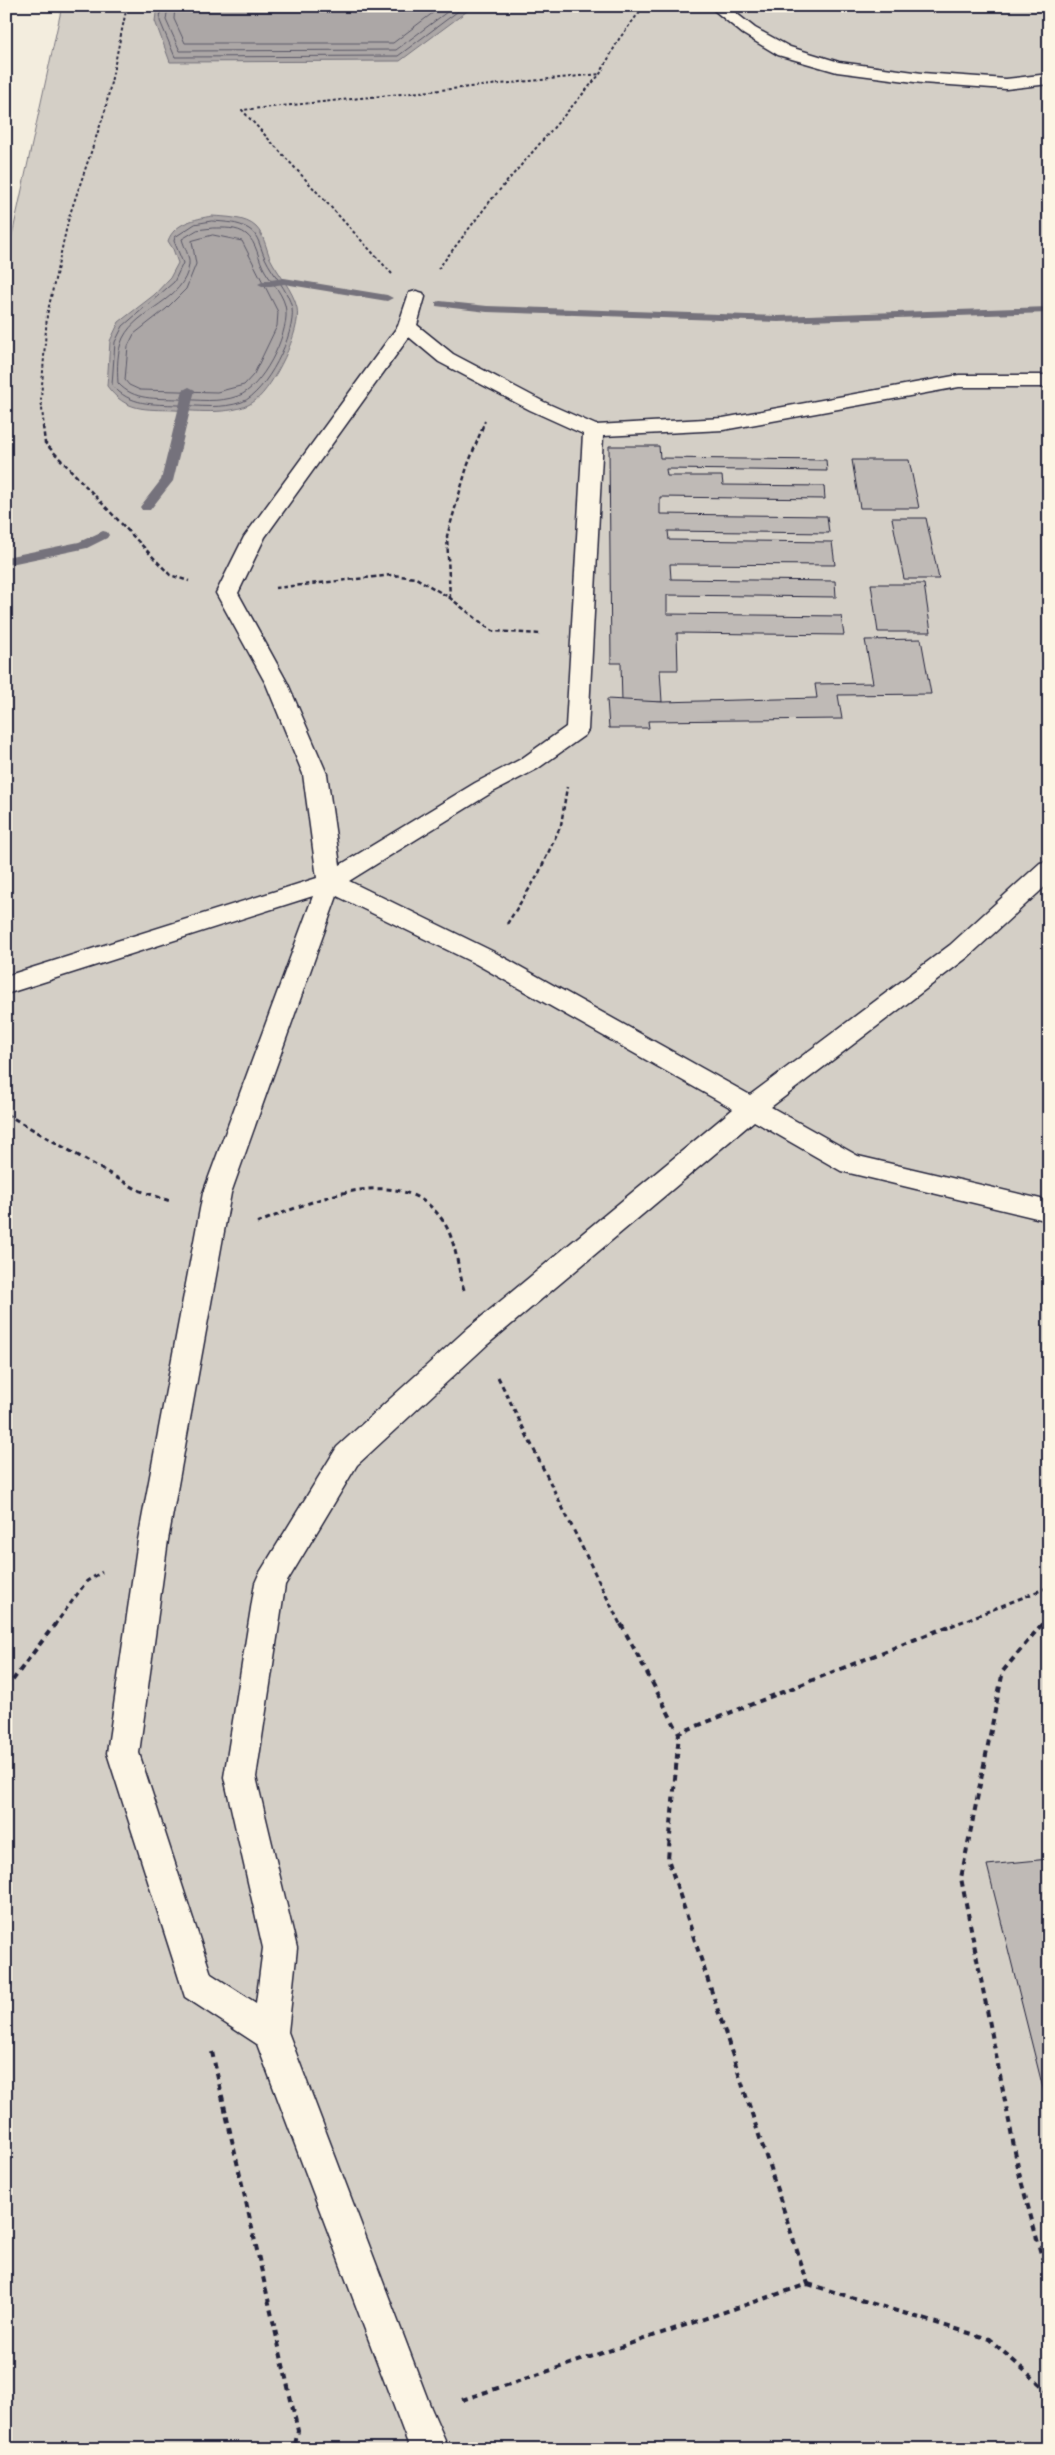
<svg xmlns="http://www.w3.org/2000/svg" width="1055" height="2455" font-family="'Shantell Sans',sans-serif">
  <rect width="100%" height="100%" fill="#f3edde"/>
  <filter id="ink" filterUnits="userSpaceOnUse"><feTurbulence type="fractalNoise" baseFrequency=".02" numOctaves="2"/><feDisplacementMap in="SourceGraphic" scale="10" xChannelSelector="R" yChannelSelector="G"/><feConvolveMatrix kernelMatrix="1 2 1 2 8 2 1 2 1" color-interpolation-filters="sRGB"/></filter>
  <g filter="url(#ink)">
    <!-- green -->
    <polygon fill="#d4cfc6" stroke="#7b7880" points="62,6 1049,6 1049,2449 6,2449 6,263"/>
    <!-- water -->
    <g fill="#aca7a6" stroke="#75727b">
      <polygon points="157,6 474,6 400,61 170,62 155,21"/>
      <path d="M212 216C225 217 246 217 256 227 264 235 266 248 270 258 278 274 293 290 297 308 302 330 273 387 256 400 237 416 197 411 174 410 145 409 126 412 107 386L110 341 119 322 154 295 170 278 178 263 173 249 168 241C174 223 195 219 212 216Z"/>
    </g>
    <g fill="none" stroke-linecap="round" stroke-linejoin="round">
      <!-- shore -->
      <g stroke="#595766" stroke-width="1">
        <polyline points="161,6 160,21 175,57 398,56 465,6"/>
        <polyline points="168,6 166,20 180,51 396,50 455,6"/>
        <polyline points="175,6 174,19 185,43 393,43 442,6"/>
        <path d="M212 221C224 222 238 222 249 229 259 235 260 248 265 258 273 275 288 290 292 308 296 334 266 393 242 402 222 409 199 406 178 405 153 404 130 406 112 385L115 342 123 326 174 282 183 263 174 241 175 237 195 224Z"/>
        <path d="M213 228C223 228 237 227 246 234 257 242 258 260 265 271 272 283 285 296 286 311 288 336 262 388 238 396 219 403 198 400 178 399 156 398 134 401 118 383 117 368 117 351 123 338 138 308 184 301 189 265 190 256 184 247 182 239L197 230Z"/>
        <polygon points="213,235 242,241 278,312 277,326 254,374 244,385 217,392 140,390 129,385 125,380 128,346 134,334 166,309 186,289 196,264 192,241"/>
      </g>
      <!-- stream -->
      <g fill="#75727b" fill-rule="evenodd">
        <polygon points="1024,6 1049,6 1049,10 1029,9"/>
        <polygon points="284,278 387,295 393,298 387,301 284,284 264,287 258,284 264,281"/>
        <polygon points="440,301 487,306 778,316 1049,307 1049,313 778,322 487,312 436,306 436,302"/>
        <polygon points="189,387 195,390 173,481 150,510 142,510 140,507 161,480 183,390"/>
        <polygon points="103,531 107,532 109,535 107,538 87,548 6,565 6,557 79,542"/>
      </g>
    </g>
    <!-- building -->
    <g fill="#bfbab6" stroke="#22223b">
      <polygon points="609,446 659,446 660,458 826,460 827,471 666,469 667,476 722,476 723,485 824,486 825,499 660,497 660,514 827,516 829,533 668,531 669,540 832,542 835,565 670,564 671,579 835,581 836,597 667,595 667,614 841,616 844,635 677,633 678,670 660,670 662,702 622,702 621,663 611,663"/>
      <polygon points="852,460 909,460 919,508 860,508"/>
      <polygon points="892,518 926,518 939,579 904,579"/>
      <polygon points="871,584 924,584 931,632 878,632"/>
      <polygon points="921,639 931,694 838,695 842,719 648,721 649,728 609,728 607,699 662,702 817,698 815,684 873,683 865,640"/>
      <polygon points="1049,1859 1049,2112 987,1865"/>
    </g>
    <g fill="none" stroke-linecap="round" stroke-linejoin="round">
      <!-- lane casing -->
      <g stroke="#22223b" stroke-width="3">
        <g id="lane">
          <polygon points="709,6 727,6 755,28 790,47 839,62 922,73 1006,79 1049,74 1049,84 1006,89 922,83 837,72 778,55 743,34"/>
          <path d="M416 291 423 293 425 297 417 325 453 354 544 402 596 425 723 418 959 375H1049V387H959L723 430 603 436 588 730 585 735 537 769 491 793 349 881 494 952 750 1095 950 945 1040 863 1049 861V883L968 957 771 1107 858 1156 1049 1201V1221L841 1171 754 1121 488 1344 357 1465 285 1585 256 1777 297 1948 288 2032 431 2408 449 2449H410L257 2044 185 1997 107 1753 138 1540 203 1193 313 896 6 994V976L317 878 303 774 266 684 216 593 244 537 398 326 409 293ZM409 337 439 362 530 410 583 434 566 727 521 759 475 783 340 865 327 774 288 684 238 593 265 537ZM337 896 476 964 733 1109 468 1328 337 1447 259 1574 255 1583 224 1777 263 1948 256 2003 211 1974 139 1753 168 1540 231 1193Z"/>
        </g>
      </g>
      <!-- path-far3 -->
      <g stroke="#22223b" stroke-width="2" stroke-dasharray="3 2.5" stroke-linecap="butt">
        <polyline points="438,269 491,200 600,74 619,39 644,6"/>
        <polyline points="392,274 242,110 600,74"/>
        <polyline points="44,428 41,399 47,315 69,217 105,111 127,6"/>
        <polyline points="482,428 485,421"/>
      </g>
      <!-- path-far2 -->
      <g stroke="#22223b" stroke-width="2.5" stroke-dasharray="4.5 3" stroke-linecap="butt">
        <polyline points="43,426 45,443 170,575 189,581"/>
        <polyline points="275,588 392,575 416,578 450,598 492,631 541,634"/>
        <polyline points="450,598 447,536 467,467 483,426"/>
        <polyline points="507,924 538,875 561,825 567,787"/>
      </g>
      <!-- path-far1 -->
      <g stroke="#22223b" stroke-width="3" stroke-dasharray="5 4" stroke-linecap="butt">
        <polyline points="6,1114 138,1190 170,1201"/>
        <path d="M257 1223C312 1202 404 1157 445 1224 456 1243 458 1269 464 1290"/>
        <polyline points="498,1377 621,1626"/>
        <polyline points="54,1626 87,1581 102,1572"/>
        <polyline points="951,1626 1049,1587"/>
        <polyline points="1041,1626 1049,1616"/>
      </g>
      <!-- path -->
      <g stroke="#22223b" stroke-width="4" stroke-dasharray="6 5" stroke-linecap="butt">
        <polyline points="621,1624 679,1733 954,1624"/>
        <polyline points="1042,1624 1003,1671 961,1878 1020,2177 1049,2283"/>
        <polyline points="6,1689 55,1624"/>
        <polyline points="212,2052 298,2431 294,2449"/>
        <polyline points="808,2284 989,2339 1049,2392"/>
        <polyline points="462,2400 808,2284 668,1859 679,1733"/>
      </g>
      <!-- lane -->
      <use href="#lane" fill="#fcf5e5" fill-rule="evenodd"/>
    </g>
  </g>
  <!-- margin -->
  <rect width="1055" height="2455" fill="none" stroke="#fcf5e5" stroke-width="25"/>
  <rect x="12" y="12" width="1030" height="2430" fill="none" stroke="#22223b" stroke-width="2" filter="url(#ink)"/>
</svg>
